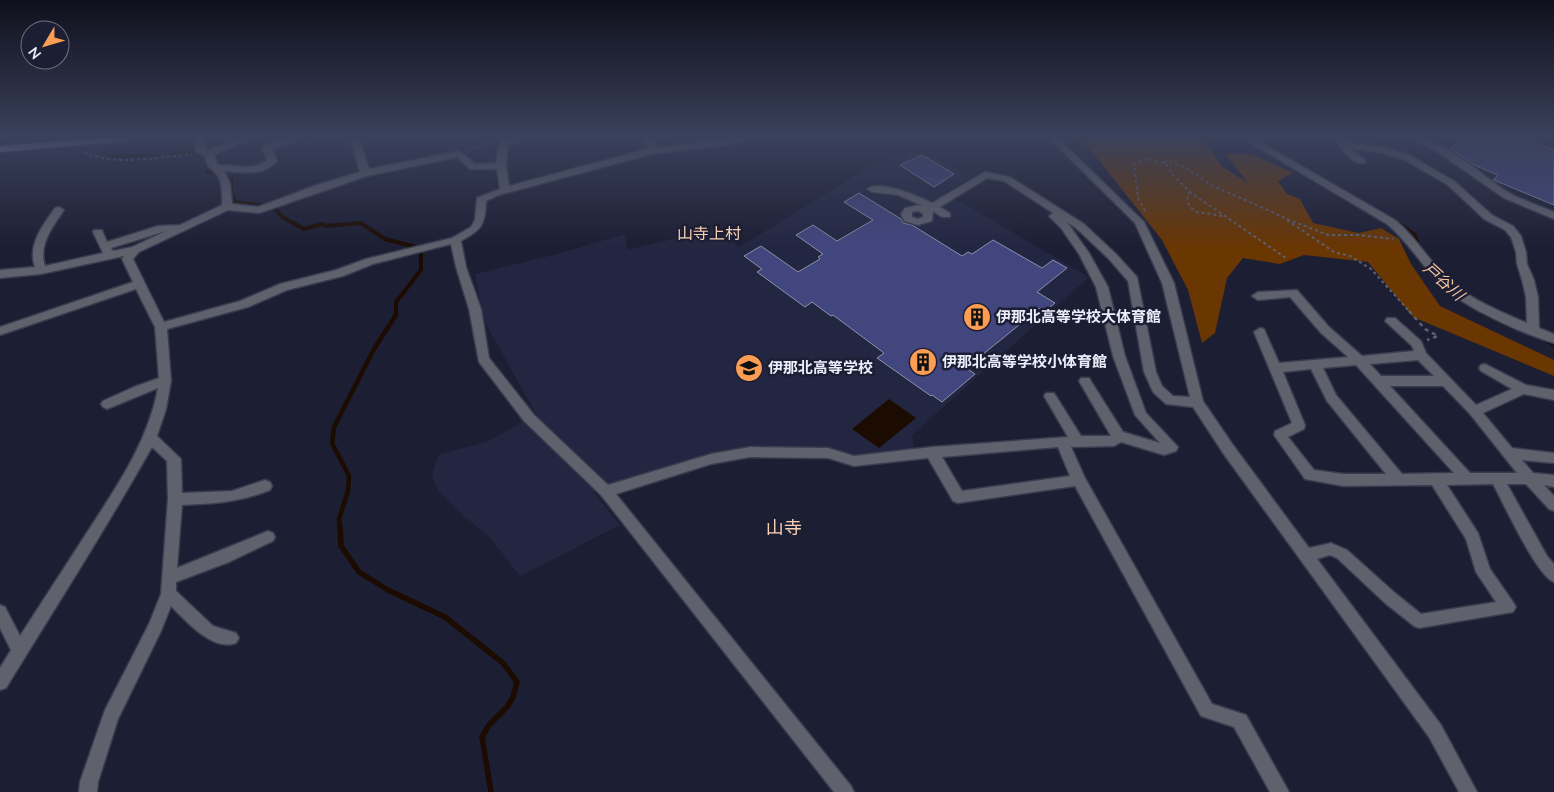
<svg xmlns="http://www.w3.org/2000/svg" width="1554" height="792" font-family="Lato,'Noto Sans JP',sans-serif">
  <rect width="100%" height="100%" fill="#1c1e33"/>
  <!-- built -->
  <polygon fill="#232641" points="915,152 936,159 973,176 945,193 1089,277 912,435 914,448 854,461 786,452 711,459 593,492 620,525 520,576 489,536 466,518 438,491 432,475 438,455 489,441 536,414 485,322 475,274 557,254 625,234 627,250 724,227 738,248 874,164"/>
  <!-- forest -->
  <polygon fill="#6a3602" points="1077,138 1201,138 1223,167 1248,183 1225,154 1251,154 1293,173 1278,181 1287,194 1300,199 1313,223 1359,233 1381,228 1399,239 1411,264 1440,306 1554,360 1554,376 1413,317 1368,262 1304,255 1280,264 1243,258 1227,278 1215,333 1202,343 1188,290 1162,240 1094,154"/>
  <!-- water -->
  <polygon fill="#1c0b01" points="889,399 916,418 879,448 852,429"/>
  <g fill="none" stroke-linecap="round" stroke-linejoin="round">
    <!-- stream-far2 -->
    <g stroke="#1c0b01" stroke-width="4">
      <polyline points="1254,138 1287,158"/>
      <polyline points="16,140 18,138"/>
      <polyline points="172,154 195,152"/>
      <polyline points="110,156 158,155"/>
      <polyline points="207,171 211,173"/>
      <polyline points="231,179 231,192 235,202 266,206"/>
      <polyline points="275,208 281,216 304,229 322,224 327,226 361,223 385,239 416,247"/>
      <polyline points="1391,218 1415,235 1420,251"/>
      <polyline points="396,312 396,302 421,270 421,254"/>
    </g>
    <!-- stream-far1 -->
    <g stroke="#1c0b01" stroke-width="4.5">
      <polyline points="1482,312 1504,323"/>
      <polyline points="1544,339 1554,344"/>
      <polyline points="340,527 339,519 348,491 349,476 332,443 334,427 374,349 396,315 396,311"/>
    </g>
    <!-- stream -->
    <polyline stroke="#1c0b01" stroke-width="5.5" points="340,526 341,546 359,572 388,590 445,617 503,663 517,682 513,697 507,707 489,725 482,737 491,792"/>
  </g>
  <!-- building -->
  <g fill="#42467f" stroke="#8d91ab">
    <polygon points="1462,138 1521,138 1554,150 1554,205 1496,181 1493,180 1498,175 1474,165 1451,149"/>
    <polygon points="922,155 941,166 954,174 934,187 900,165"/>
    <polygon points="859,193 901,219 903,223 912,225 962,256 968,252 972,254 993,240 1042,268 1053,260 1067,268 1037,292 1055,303 1045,311 1040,308 966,368 975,374 942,402 932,395 931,396 877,358 884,353 833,315 831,316 812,302 805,307 757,272 762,269 744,256 761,246 798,272 820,259 818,257 823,254 796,235 813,225 837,241 873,220 844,202"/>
  </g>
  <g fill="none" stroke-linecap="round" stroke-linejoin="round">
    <!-- minor casing -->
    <g stroke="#393b4f" stroke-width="3">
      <g id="minor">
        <path d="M196 138H204L206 150 208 151 239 138H251L214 155 218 165C235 164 252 172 267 160L262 148 264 146 288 138H300L299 140 272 149 277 161C263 177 242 172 224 171L230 183 232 204 258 207 317 185 360 172 350 138H359L369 169 459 151 475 164 496 163 500 140 521 138 520 140 508 144 506 166 509 186 647 149 645 138H653L656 148 731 138H744L743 140 726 145 652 154 499 195 486 201C485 226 482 229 461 241L466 267 481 309 489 358 534 415 608 485 711 454 750 447 828 448 854 456 932 447 1068 437 1044 396 1046 393H1054L1081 436H1111L1079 381 1081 378H1089L1123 432 1160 443 1135 415 1113 356 1096 287 1079 254 1061 228 1049 216 1053 213 1004 181 987 178 940 207 950 213V217H942L933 211 932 221 918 225 904 221 901 214 905 208 919 205 925 207 898 195 872 192 867 189C879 179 919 196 932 203L985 172 1010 177 1084 224 1116 254 1137 277 1156 372 1162 386 1173 396 1190 397 1162 283 1135 223 1049 138H1058L1144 222 1174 283 1203 401 1233 445 1309 548 1331 543 1347 550 1395 593 1421 614 1496 602 1476 572 1466 539 1432 485 1343 486 1305 479 1274 435 1275 431 1292 423 1254 332 1260 328 1264 329 1279 363 1348 357 1321 333 1290 297 1258 300 1252 296 1258 292 1297 290 1329 327 1362 356 1414 351 1412 346 1385 321 1387 318H1395L1421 341 1426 353 1476 405 1512 389 1481 371 1479 368 1481 365 1485 364 1526 385 1554 390V400L1524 394 1483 413 1512 448 1554 453V463L1522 460 1533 473 1554 475V487L1544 485 1554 496V511L1549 509 1526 484H1507L1547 556 1554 564V582C1536 575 1504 504 1493 484L1447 485 1478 533 1490 569 1513 602 1516 607 1513 612 1419 628 1414 626 1385 603 1337 558 1330 555 1317 559 1441 725 1477 792H1459L1429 737 1223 453 1193 407 1166 404 1153 392 1144 372 1128 281 1108 258 1076 228 1067 222 1089 253 1108 287 1125 356 1146 413 1178 447 1176 451 1164 455 1121 442 1114 446 1071 447 1085 478 1212 704 1246 715 1289 792H1270L1234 727 1201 716 1075 486 958 503 953 501 928 458 854 466 828 458 750 457 711 464 616 494 851 786 854 792H834L601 495 524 421 479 362 469 309 456 267 451 244 373 264 343 276 287 290 248 307 167 329 171 381 166 409 157 436 181 459 182 493 232 491 265 480 270 482 272 486 270 490C241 502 213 504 182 505L177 568 268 531 273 533 275 537 273 541 229 562 176 582V591L213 626 236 633 239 638 236 643C213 652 186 621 171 606L161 631 118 719 98 782 97 792H79L80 782 105 710 149 624 161 594 168 499 167 461 152 447C106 529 55 608 6 688L0 690V668L11 650 0 628V605L5 607 20 636C42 602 64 568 86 534 116 488 148 442 158 388L107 409 103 407 101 404 103 401 134 387 159 378 155 327 136 289 0 335V327L133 282 122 259 124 256 41 274 0 278V270L35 267C27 245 43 225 55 208L59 207 64 210C53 226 38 245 45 266L103 253 93 232 94 230H102L107 242 158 226 180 225 222 205C222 196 223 185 218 176 211 167 207 169 205 156L196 152ZM457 157 470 169H497L500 189 477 198 475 220 471 227 452 238 366 259 336 270 280 284 240 301 164 322 133 259 139 252 228 210 259 213 367 176ZM918 211 923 214V217L918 219 912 217V212ZM166 231 132 247 113 251 111 248ZM1418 360 1434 376H1381L1370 364ZM1356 365 1454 473 1402 474 1336 395 1323 368ZM1311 369 1327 401 1386 474H1343L1314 470 1288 437 1304 429 1305 425 1283 372ZM1390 386H1443L1470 414 1517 473H1470ZM1058 447 1070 476 962 491 942 457Z"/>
        <path d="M1242 138H1253L1395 220C1417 238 1431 264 1452 283 1472 300 1503 313 1527 323L1526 297 1522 280 1517 264 1516 252 1511 237 1505 230 1484 219 1448 185 1403 159 1382 153 1350 148 1366 161 1364 163C1350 165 1341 147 1334 138H1344L1348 142 1383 147 1409 155 1454 181 1492 215 1513 226 1521 236 1526 252 1527 264 1534 280 1538 297 1539 328 1554 334V343C1525 335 1466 308 1444 288 1423 268 1409 242 1387 224Z"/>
        <path d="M1411 138C1444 136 1483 178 1511 194 1525 201 1540 206 1554 212V219L1504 198 1439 153Z"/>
      </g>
    </g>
    <!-- major casing -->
    <g stroke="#393b4f" stroke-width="3">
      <polygon id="major" points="96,138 131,138 126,141 0,152 0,146"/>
    </g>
    <!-- path-far1 -->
    <g stroke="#5e6073" stroke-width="2" stroke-dasharray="3 3" stroke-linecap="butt">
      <polyline points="305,143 323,138"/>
      <polyline points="468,150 493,142"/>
      <path d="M84 152C116 167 158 157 192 154"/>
      <polyline points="1164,163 1167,161 1185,167 1211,185 1281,216 1334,252 1350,256 1371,269 1410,312"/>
      <polyline points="1190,192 1187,195 1189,206 1197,212 1223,216"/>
      <polyline points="1145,211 1138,198 1134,163 1146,159 1166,163 1172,174 1190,192 1286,258"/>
      <polyline points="1287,219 1328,235 1359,235 1393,239"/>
    </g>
    <!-- path -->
    <polyline stroke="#5e6073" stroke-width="2.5" stroke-dasharray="4 4" stroke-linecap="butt" points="1409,311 1425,329 1438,336 1427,340"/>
    <!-- minor -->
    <use href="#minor" fill="#5f616c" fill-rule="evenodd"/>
    <!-- major -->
    <use href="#major" fill="#9ea2b9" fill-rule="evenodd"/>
  </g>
  <!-- sky -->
  <linearGradient id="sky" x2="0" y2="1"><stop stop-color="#0f101c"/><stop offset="0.55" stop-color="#3a415b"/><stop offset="1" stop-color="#3a415b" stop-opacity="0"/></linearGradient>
  <rect width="1554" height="249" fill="url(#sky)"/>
  <!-- icons -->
  <defs>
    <g id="building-disc" transform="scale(1.4375)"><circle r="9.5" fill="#fc9d53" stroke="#1c1e33"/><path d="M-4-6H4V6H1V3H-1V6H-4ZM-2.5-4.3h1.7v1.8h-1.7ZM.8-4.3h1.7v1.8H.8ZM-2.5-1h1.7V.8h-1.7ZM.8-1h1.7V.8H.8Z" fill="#111"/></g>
    <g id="school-disc" transform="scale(1.4375)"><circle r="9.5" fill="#fc9d53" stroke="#1c1e33"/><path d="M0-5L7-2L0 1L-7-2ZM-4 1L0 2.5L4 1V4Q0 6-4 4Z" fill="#111"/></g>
  </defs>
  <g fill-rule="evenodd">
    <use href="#building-disc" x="977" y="317"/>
    <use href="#building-disc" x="923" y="362"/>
    <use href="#school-disc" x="749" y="368"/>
  </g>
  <g text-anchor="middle" stroke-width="5" stroke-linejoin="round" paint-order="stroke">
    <!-- poi labels -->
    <g font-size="15" font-weight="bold" fill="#ebedfb" stroke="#1c1e33" text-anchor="start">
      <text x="996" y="322">伊那北高等学校大体育館</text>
      <text x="942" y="367">伊那北高等学校小体育館</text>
      <text x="768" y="373">伊那北高等学校</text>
    </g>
    <!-- neighbourhood labels -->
    <g font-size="16" fill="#f9d0b3" stroke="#1c1e33">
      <text x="709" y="239">山寺上村</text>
    </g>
    <!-- water labels -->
    <g font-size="16" font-style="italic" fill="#f5c39f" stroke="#1c1e33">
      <text transform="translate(1444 281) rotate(42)" y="6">戸谷川</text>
    </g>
    <!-- quarter labels -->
    <g font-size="18" fill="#f9d0b3" stroke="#1c1e33">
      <text x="784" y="534">山寺</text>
    </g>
  </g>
  <!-- north arrow -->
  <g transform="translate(45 45) rotate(232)"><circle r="24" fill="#1c1e33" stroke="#6f7183"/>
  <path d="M0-4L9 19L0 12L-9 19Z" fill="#fc9d53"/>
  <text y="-8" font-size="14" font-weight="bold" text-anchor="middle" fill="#ebedfb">N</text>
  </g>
</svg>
